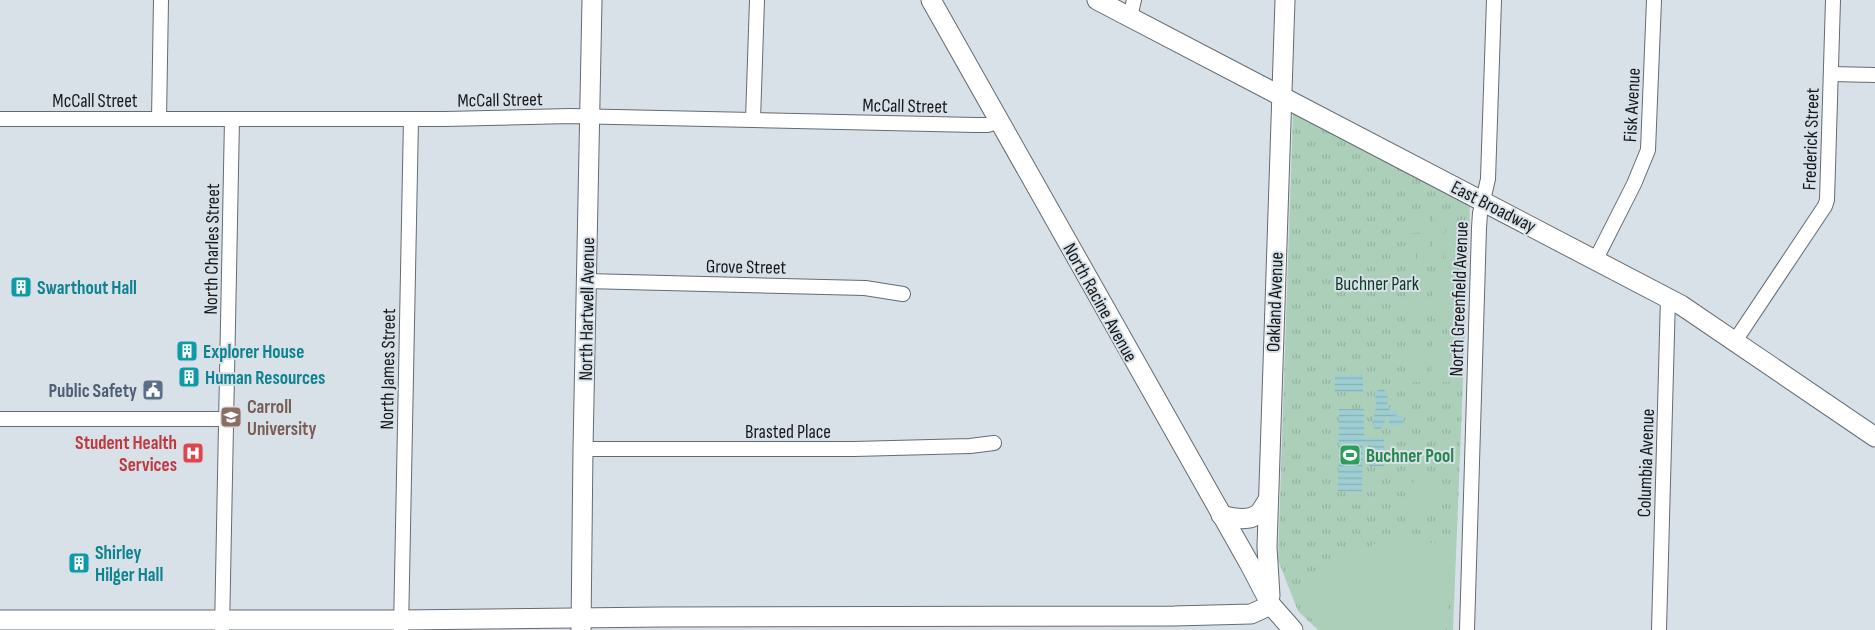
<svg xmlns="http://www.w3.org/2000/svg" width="1875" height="630" font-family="'Sofia Sans Condensed',sans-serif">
  <defs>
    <pattern id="grass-tufts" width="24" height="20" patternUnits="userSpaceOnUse" patternTransform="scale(1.25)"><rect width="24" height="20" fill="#accfba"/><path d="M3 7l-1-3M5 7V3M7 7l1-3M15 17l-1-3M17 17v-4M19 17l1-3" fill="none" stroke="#93b19f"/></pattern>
    <pattern id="water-rules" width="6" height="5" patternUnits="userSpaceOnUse" patternTransform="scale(1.25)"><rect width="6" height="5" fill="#9eced1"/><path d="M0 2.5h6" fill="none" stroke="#87b0b3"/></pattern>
  </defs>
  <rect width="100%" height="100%" fill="#d9e1e8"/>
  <!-- grass -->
  <polygon fill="url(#grass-tufts)" points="1293,112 1470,206 1453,630 1318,630 1298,611 1278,560"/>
  <!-- pitch -->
  <g fill="#accfba">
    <rect x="1406" y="211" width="11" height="22"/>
    <rect x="1419" y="211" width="10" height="22"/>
    <polygon points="1434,211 1445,211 1444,233 1434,233"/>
    <polygon points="1447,211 1457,211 1457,234 1446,234"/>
    <polygon points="1406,241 1416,241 1416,263 1405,263"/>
    <polygon points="1418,241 1429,241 1428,263 1418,263"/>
    <polygon points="1433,241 1444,241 1443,263 1433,263"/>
    <rect x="1446" y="241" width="10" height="22"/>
    <polygon points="1408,279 1426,279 1426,319 1407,319"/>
    <polygon points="1433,279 1452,279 1451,319 1433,319"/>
    <polygon points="1406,342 1425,342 1424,382 1406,382"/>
    <polygon points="1432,342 1450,343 1450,382 1431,382"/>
    <polygon points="1416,470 1441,475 1433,514 1407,508"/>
    <polygon points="1414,540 1452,546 1448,614 1441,630 1321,630 1301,607 1311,584 1335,561 1377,543"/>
  </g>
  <!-- water -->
  <g fill="url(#water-rules)">
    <rect x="1335" y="375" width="28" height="17"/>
    <polygon points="1383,389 1388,394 1387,401 1390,411 1398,411 1398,415 1394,416 1403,416 1403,426 1389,426 1389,417 1387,416 1385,419 1384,426 1380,429 1375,429 1372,425 1376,407 1375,393 1378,390"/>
    <polygon points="1339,409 1364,409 1364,438 1384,438 1384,466 1369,466 1369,445 1363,445 1362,492 1338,491"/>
  </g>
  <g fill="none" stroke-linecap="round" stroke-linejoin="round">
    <!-- street casing -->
    <g stroke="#656b71" stroke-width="16">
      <g id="street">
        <polyline points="1130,17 1134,0"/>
        <polyline points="1831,74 1875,75"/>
        <polyline points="0,119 445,119 570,116 976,125 988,125 999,121"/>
        <polyline points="159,119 161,0"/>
        <polyline points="753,120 757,0"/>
        <polyline points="1596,259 1634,184 1648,150 1654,0"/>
        <polyline points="586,281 865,288 903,294"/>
        <polyline points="1735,341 1825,206 1827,200 1833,0"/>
        <polyline points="0,419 226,419"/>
        <polyline points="583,449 854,449 970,446 994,443"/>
        <polyline points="222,630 232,119"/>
        <polyline points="401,630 411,119"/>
        <polyline points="1467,630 1479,228 1480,213 1488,179 1494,0"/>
        <polyline points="1659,630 1668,297"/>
      </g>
    </g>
    <!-- secondary casing -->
    <g stroke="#656b71" stroke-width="21">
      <g id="secondary">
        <polyline points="931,0 1249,563 1271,605 1293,630"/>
        <polyline points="1097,0 1681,305 1875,437"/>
        <path d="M1221 515C1232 518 1248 522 1258 514 1262 511 1265 504 1268 500"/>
        <polyline points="1270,596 1267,547 1285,0"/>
        <polyline points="0,620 401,620 662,617 1174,616 1251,614 1271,605"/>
        <polyline points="581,629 583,449 592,0"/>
      </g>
    </g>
    <!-- street -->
    <use href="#street" stroke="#fff" stroke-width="14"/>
    <!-- secondary -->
    <use href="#secondary" stroke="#fff" stroke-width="19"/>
  </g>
  <!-- icons -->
  <defs>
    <g id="building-square" transform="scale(1.125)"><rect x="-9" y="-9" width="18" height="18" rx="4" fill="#0f9aa8" stroke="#d9e1e8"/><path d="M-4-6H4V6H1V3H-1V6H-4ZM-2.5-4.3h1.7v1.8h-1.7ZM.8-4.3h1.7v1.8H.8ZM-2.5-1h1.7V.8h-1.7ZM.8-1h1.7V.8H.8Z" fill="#fff"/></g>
    <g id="civic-square" transform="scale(1.125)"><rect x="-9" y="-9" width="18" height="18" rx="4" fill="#5c6f8a" stroke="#d9e1e8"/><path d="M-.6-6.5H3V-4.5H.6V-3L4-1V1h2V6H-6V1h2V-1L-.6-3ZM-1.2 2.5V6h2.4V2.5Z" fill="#fff"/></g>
    <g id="university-square" transform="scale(1.125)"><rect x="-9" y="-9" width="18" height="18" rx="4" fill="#8d6e63" stroke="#d9e1e8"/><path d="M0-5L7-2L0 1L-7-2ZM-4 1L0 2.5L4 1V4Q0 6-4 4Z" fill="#fff"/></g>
    <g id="hospital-square" transform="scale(1.125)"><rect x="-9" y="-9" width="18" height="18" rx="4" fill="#e0444e" stroke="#d9e1e8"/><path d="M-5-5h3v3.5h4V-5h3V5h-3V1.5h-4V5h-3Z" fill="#fff"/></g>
    <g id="stadium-square" transform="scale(1.125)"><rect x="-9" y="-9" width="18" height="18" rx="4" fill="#2e9e5b" stroke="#d9e1e8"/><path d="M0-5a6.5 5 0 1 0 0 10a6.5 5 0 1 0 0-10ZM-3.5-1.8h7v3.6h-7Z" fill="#fff"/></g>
  </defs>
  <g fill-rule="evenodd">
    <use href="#building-square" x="21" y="287"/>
    <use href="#building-square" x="187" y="351"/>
    <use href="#building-square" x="189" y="377"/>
    <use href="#civic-square" x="153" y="390"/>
    <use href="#university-square" x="231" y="417"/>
    <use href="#hospital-square" x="193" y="453"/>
    <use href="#stadium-square" x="1350" y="455"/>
    <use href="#building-square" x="79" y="563"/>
  </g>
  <g text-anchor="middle" stroke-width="4" stroke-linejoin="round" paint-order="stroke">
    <!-- street labels -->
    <g font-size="19" fill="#16191b" stroke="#d9e1e8">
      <text transform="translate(500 99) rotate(-1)" y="7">McCall Street</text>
      <text x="95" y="107">McCall Street</text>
      <text transform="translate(905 105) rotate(1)" y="7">McCall Street</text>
      <text transform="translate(1631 105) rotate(-87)" y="7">Fisk Avenue</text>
      <text transform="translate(1810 139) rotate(-88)" y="7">Frederick Street</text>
      <text transform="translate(1494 206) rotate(27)" y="7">East Broadway</text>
      <text transform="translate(211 249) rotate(-89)" y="7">North Charles Street</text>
      <text transform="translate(746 266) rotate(1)" y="7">Grove Street</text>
      <text transform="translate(1458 299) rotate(-88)" y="7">North Greenfield Avenue</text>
      <text transform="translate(1101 302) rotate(61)" y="7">North Racine Avenue</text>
      <text transform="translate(1274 302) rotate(-88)" y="7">Oakland Avenue</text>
      <text transform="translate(586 309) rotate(-89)" y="7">North Hartwell Avenue</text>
      <text transform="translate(387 369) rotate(-89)" y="7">North James Street</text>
      <text x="788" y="438">Brasted Place</text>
      <text transform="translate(1645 463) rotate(-88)" y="7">Columbia Avenue</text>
    </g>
    <!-- park labels -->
    <g font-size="19" fill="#0a3a24" stroke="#d9e1e8">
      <text x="1377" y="290">Buchner Park</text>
    </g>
    <!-- culture labels -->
    <g font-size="19" font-weight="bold" fill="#0d838f" stroke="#d9e1e8" text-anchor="start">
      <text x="37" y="294">Swarthout Hall</text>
      <text x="203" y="358">Explorer House</text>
      <text x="205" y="384">Human Resources</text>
      <text x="95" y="559">Shirley<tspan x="95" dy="22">Hilger Hall</tspan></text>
    </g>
    <!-- service labels -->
    <g font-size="19" font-weight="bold" fill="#4e5e75" stroke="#d9e1e8" text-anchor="end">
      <text x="137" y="397">Public Safety</text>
    </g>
    <!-- education labels -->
    <g font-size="19" font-weight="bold" fill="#785e54" stroke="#d9e1e8" text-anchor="start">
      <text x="247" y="413">Carroll<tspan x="247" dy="22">University</tspan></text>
    </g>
    <!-- health labels -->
    <g font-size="19" font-weight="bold" fill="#be3a42" stroke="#d9e1e8" text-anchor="end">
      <text x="177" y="449">Student Health<tspan x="177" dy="22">Services</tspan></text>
    </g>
    <!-- leisure labels -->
    <g font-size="19" font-weight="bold" fill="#27864d" stroke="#d9e1e8" text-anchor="start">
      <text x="1366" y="462">Buchner Pool</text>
    </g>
  </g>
</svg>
